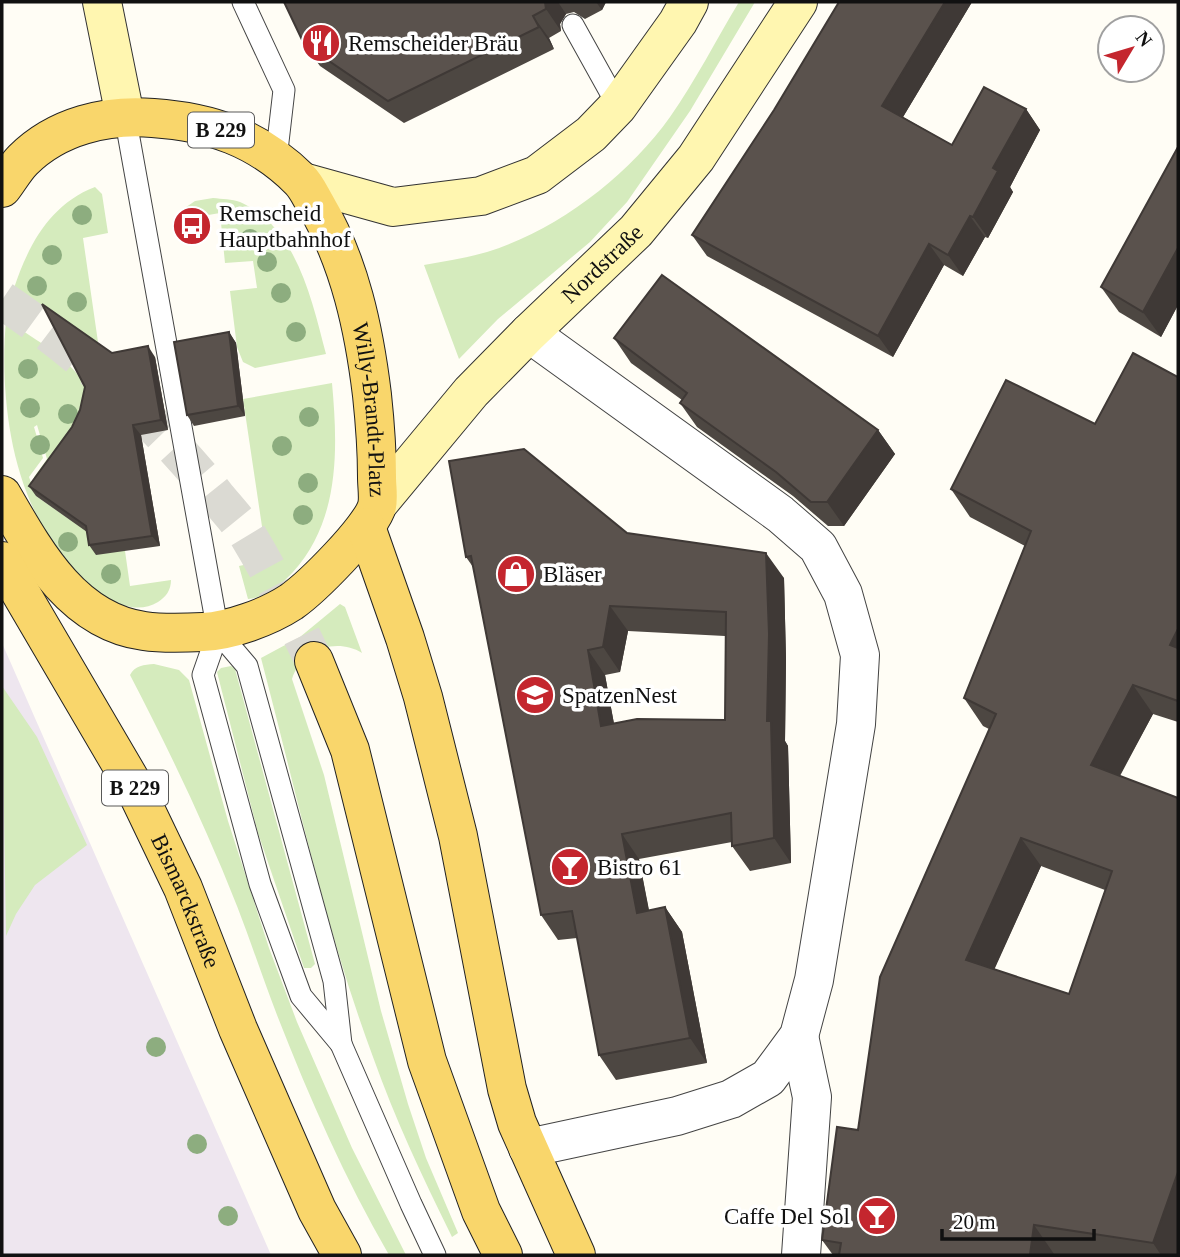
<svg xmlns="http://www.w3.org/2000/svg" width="1180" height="1257" font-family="'Times New Roman',serif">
  <rect width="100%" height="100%" fill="#fffdf5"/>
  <!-- industrial -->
  <polygon fill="#eee6ef" points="2,643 271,1255 2,1255"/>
  <!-- green -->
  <g fill="#d5ebbd">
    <path d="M739 2H755L690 111 627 202 590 242 498 319 459 359 424 265C445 261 467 258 487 252 558 230 628 176 670 117 696 80 716 40 739 2Z"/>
    <path d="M95 187 102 194 108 233 83 238 99 349 14 288C28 246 50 204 95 187Z"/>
    <path d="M213 198C222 199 232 199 240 202 297 227 312 301 326 354L255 368 243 362 237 347 230 291 257 288 253 261 225 263 220 213 179 220V212L195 201Z"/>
    <path d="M6 320C37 341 73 359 90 393L39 492 34 477 47 459 37 425 34 427 43 458 29 477 36 496 69 519 125 551 130 586 171 580C171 590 166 597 158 602 117 627 65 562 46 532 9 472 0 389 6 320Z"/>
    <path d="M332 383C338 449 340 520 293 572 281 585 266 597 248 599L239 566 267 560 243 399Z"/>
    <path d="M340 604 345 607 362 653C336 637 301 650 292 679L324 775 381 1011 408 1104 426 1158 458 1233 452 1237C423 1178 395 1119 373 1057 325 928 296 791 261 658L300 637Z"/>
    <path d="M154 664 179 670 189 680 228 821 269 948 297 1022 352 1148 406 1255H389C345 1179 309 1097 277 1015 263 979 251 942 237 906 206 827 169 750 130 675 135 665 144 665 154 664Z"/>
    <polygon points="231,666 235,669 315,964 311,968 304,968 258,833 217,672 221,668"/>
    <polygon points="2,686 37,737 87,845 35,885 16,914 6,936"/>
  </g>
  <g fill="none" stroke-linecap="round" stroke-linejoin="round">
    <!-- primary-tunnel -->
    <path stroke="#dbdad3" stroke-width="38" stroke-dasharray="38 19" stroke-linecap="butt" d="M2 300C82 354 157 421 217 497 227 509 238 521 247 534 272 575 293 618 314 661"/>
    <!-- lane casing -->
    <g stroke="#444" stroke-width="23">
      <g id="lane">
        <polyline points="243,2 284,90 276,159"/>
        <polyline points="573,25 618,106"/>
        <polyline points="125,116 218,632 203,675 260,884 301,996 341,1044 411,1204 435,1255"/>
        <polyline points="218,632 247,666 334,981 341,1044"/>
      </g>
    </g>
    <!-- street casing -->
    <g stroke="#444" stroke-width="40">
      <g id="street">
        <polyline points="799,1036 812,1097 801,1255"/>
        <polyline points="528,1148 677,1116 731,1099 768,1078 799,1036 814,980 856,724 860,655 843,594 818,547 780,514 529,333"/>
      </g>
    </g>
    <!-- secondary casing -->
    <g stroke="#333" stroke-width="40">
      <g id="secondary">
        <polyline points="102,2 125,116"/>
        <polyline points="303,182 393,207 481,196 537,175 591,134 618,106 678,22 689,2"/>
        <path id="s1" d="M378 504 471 392 529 333 636 231 696 158 798 2"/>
      </g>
    </g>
    <!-- primary casing -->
    <g stroke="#222" stroke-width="40">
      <g id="primary">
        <path id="s2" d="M2 188C9 179 15 168 23 160 57 126 107 114 153 118 211 122 258 138 300 180 307 187 311 197 316 205 350 263 364 329 372 395 375 423 377 450 377 477 377 487 379 498 377 506 371 529 311 588 291 602 268 617 230 631 203 632 184 633 164 634 144 631 72 621 35 552 2 495"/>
        <polyline points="366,527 405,638 423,697 458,836 507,1089 517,1123 576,1255"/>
        <path id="s3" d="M2 561 135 788 183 888 238 1029 317 1210 342 1255"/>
        <polyline points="314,661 350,750 427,1061 481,1211 503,1255"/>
      </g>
    </g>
    <!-- lane -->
    <use href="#lane" stroke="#fff" stroke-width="21"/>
    <!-- street -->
    <use href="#street" stroke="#fff" stroke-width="38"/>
    <!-- secondary -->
    <use href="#secondary" stroke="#fff6b0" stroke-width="38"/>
    <!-- primary -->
    <use href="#primary" stroke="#f9d66b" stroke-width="38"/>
  </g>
  <!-- trees -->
  <g fill="#8dad7f">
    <circle cx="82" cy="215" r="10"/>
    <circle cx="250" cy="239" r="10"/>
    <circle cx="52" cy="255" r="10"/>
    <circle cx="267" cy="262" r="10"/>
    <circle cx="37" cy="286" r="10"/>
    <circle cx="281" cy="293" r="10"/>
    <circle cx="77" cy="302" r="10"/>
    <circle cx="296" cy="332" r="10"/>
    <circle cx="28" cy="369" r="10"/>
    <circle cx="30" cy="408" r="10"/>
    <circle cx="68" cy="414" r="10"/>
    <circle cx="309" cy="417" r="10"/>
    <circle cx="40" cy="445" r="10"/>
    <circle cx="282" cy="446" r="10"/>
    <circle cx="308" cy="483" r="10"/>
    <circle cx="303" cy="515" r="10"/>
    <circle cx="68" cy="542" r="10"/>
    <circle cx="111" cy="574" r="10"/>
    <circle cx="156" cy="1047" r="10"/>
    <circle cx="197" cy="1144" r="10"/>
    <circle cx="228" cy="1216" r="10"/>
  </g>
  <!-- wall -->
  <g fill="#4d4742" fill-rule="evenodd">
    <polygon points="284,2 606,2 602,10 585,19 574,12 566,14 560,24 561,31 549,38 554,49 404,123 320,66 304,44"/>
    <polygon points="839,2 972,2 903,117 952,145 1026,109 1040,130 1010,187 1013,192 988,238 985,237 963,276 944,265 893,357 707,256 692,235 774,110"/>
    <polygon points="1178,147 1178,305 1161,337 1119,312 1101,287"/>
    <polygon points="229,332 236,343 245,416 194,426 187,415"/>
    <polygon points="614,338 878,430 895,454 844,526 828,526 793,496 697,427 680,403 682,400 631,363"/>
    <polygon points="112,353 155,357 168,430 141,435 160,546 96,555 89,545 87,532 36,496 29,486 72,427"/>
    <path d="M1178 377V722L1153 714 1120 776 1178 1255H1065L1054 1254V1255H833L822 1240 989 729 983 726 964 698 1025 546 970 517 951 489 1095 424ZM1041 866 1105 890 1069 994 994 969Z"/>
    <path d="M627 533 784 578 786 659 785 741 788 746 791 863 750 871 732 846V842L639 859 649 910 665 907 682 932 707 1063 616 1080 599 1055 577 938 558 940 541 915 473 567 466 557ZM628 631 725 636V720L614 724 605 675 620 672Z"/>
  </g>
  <!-- shaded-wall -->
  <g fill="#3f3936">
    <polygon points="545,2 558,2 566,14 560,24 561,31 546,9"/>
    <polygon points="596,2 606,2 602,10"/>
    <polygon points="945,2 972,2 897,127 882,106"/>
    <polygon points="533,16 549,38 554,49 539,27"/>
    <polygon points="1026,109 1040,130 1010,187 1013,192 988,238 973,217 993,168"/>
    <polygon points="970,216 985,237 963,276 948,255"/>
    <polygon points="929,244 944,265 893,357 878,336"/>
    <polygon points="1178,248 1178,305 1161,337 1143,312"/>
    <polygon points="229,332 236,343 245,416 238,406"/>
    <polygon points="148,346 155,357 168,430 161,420"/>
    <polygon points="133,425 141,435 160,546 152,536"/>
    <polygon points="878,430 895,454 844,526 827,502"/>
    <polygon points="766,553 784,578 786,659 785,741 788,746 791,863 774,838 767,721"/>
    <polygon points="610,606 628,631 620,672 603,647"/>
    <polygon points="1178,629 1178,658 1170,645"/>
    <polygon points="588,650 605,675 619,751 601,726"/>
    <polygon points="1133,685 1153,714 1110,793 1091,765"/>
    <polygon points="622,834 639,859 654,938 637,913"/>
    <polygon points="1021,838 1041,866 986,988 966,960"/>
    <polygon points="665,907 682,932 707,1063 690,1038"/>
    <polygon points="1178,1172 1178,1255 1161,1255 1153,1243"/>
    <polygon points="1034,1225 1054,1254 1054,1255 1030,1255"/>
  </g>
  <!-- building -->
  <g fill="#5a524d" stroke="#3f3936" stroke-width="2" fill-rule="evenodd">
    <polygon points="284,2 545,2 546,9 533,16 539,27 388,101 304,44"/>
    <polygon points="839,2 945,2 882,106 952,145 984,87 1026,109 993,168 998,171 973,217 970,216 948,255 929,244 878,336 692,235 774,110"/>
    <polygon points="1178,147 1178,248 1143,312 1101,287"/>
    <polygon points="662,275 878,430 827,502 811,502 776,472 680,403 687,393 614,338"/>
    <polygon points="42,304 112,353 148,346 161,420 133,425 152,536 89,545 86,526 29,486 72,427 80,410 85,387"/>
    <polygon points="229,332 238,406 187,415 174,342"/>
    <path d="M1133 353 1178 377V629L1170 645 1178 648V701L1133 685 1091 765 1178 798V1172L1153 1243 1034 1225 1030 1255H839L841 1243 822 1240 837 1127 858 1130 880 977 996 714 964 698 1031 531 951 489 1006 380 1095 424ZM1021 838 1112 871 1069 994 966 960Z"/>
    <path d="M524 449 627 533 766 553 769 634 767 721H771L774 838 732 846 731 813 622 834 637 913 665 907 690 1038 599 1055 572 911 541 915 471 556 466 557 449 461ZM610 606 726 612 725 720 637 719 601 726 588 650 603 647Z"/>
  </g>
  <!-- icons -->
  <defs>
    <g id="restaurant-disc" transform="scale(2.0125)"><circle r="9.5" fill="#c4262e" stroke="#fff"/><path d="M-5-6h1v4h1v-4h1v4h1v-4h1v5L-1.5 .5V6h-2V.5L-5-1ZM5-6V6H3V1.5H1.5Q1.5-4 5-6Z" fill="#fff"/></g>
    <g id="bus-disc" transform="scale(2.0125)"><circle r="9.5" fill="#c4262e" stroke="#fff"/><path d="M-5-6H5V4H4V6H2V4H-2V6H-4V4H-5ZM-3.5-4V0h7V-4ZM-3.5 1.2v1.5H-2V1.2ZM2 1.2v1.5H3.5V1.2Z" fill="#fff"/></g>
    <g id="shop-disc" transform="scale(2.0125)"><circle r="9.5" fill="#c4262e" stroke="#fff"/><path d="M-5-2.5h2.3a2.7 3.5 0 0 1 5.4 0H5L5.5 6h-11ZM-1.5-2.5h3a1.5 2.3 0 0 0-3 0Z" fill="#fff"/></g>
    <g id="school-disc" transform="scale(2.0125)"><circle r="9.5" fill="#c4262e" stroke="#fff"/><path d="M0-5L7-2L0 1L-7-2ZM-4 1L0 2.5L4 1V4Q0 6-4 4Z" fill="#fff"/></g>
    <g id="bar-disc" transform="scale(2.0125)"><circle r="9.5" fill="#c4262e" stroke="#fff"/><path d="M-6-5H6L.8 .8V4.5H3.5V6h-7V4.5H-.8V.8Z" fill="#fff"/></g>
  </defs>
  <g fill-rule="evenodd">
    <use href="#restaurant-disc" x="321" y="43"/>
    <use href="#bus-disc" x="192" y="226"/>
    <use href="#shop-disc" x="516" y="574"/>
    <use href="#school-disc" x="535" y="695"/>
    <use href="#bar-disc" x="570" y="867"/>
    <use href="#bar-disc" x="877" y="1216"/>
  </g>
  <g text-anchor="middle" stroke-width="7" stroke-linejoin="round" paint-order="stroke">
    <!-- shield labels -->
    <g fill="#fff" stroke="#585858" stroke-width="2">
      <rect x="188" y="112.5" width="66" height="35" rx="5"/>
      <rect x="102" y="770.5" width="66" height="35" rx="5"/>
    </g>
    <g font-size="21" font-weight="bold" fill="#111">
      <text x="221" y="137">B 229</text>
      <text x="135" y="795">B 229</text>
    </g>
    <!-- poi labels -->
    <g font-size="23" fill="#111" stroke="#fff" text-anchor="start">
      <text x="348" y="51">Remscheider Bräu</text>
      <text x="219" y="221">Remscheid<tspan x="219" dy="26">Hauptbahnhof</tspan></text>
      <text x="543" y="582">Bläser</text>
      <text x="562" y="703">SpatzenNest</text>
      <text x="597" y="875">Bistro 61</text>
      <text x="850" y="1224" text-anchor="end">Caffe Del Sol</text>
    </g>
    <!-- street labels -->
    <g font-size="23" fill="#111" stroke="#fff">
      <text dy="8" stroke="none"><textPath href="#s1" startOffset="329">Nordstraße</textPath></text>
      <text dy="8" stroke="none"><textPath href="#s2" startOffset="583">Willy-Brandt-Platz</textPath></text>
      <text dy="8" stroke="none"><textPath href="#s3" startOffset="387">Bismarckstraße</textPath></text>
    </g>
  </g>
  <!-- border -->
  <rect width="1180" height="1257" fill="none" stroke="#111111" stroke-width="7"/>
  <!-- north arrow -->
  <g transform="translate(1131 49) rotate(52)"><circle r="33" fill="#ffffff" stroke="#a0a0a0" stroke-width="2"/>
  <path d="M0-5L12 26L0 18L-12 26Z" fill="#c4262e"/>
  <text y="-10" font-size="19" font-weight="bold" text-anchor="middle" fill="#111111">N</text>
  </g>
  <!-- scale -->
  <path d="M942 1229v10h152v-10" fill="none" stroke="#111111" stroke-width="3.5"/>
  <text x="953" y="1229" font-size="21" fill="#111111" stroke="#ffffff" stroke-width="5" paint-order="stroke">20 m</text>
</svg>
